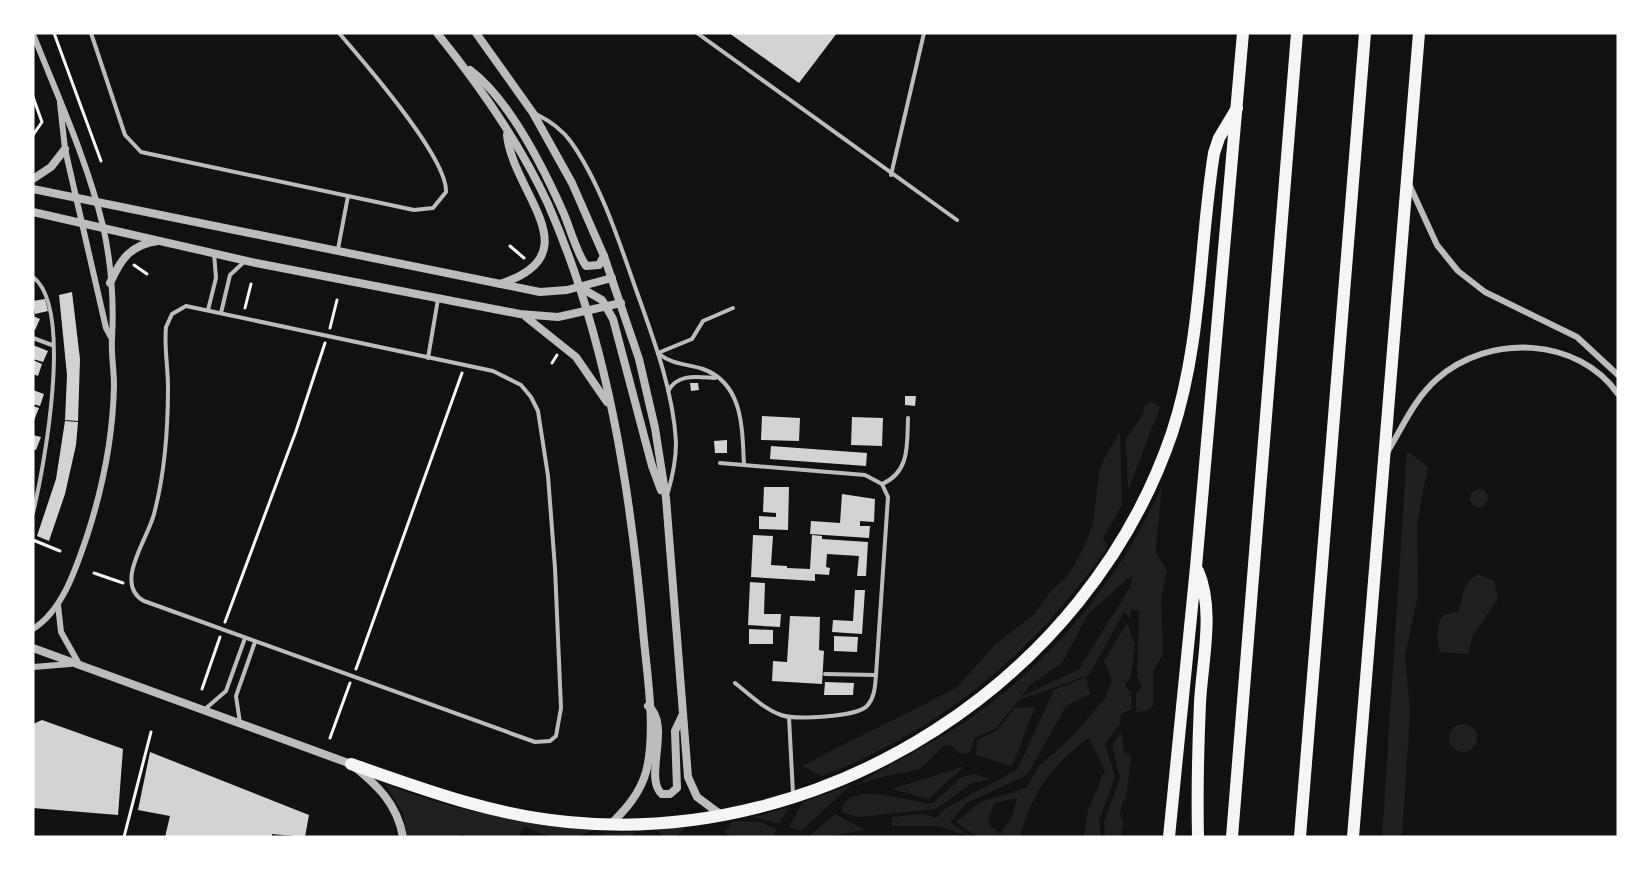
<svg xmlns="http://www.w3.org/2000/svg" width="1651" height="870" font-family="'Source Sans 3',sans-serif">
  <rect width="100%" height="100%" fill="#111"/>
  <!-- green -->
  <g fill="#202020" fill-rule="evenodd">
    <polygon points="1150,401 1160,407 1128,490 1126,439 1143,414 1144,406"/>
    <path d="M1120 432 1122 505 1103 538 1108 546C1036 651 941 731 822 776L802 766 956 688 996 644 1034 614 1050 592 1069 574 1083 549 1093 524 1099 473 1104 459Z"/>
    <polygon points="1407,451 1428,467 1417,522 1418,595 1405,655 1410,713 1402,837 1382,837"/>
    <path d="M1162 486 1156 547 1157 555 1167 570 1161 600 1163 654 1153 671V706L1147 711 1136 712V693L1142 686 1137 676 1139 611 1130 610 1131 619 1124 612 1089 675 1019 700 996 728 975 738 970 753 960 754 951 745 944 746 920 769 882 777 854 786C891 764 929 745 965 722 1050 664 1120 580 1162 486ZM1132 575 1131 586 1079 669 1021 697 1030 685 1062 663 1088 614Z"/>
    <circle cx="1479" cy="498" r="9"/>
    <path d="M1479 574 1494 581 1498 599 1473 635 1468 654 1440 652C1437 645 1436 619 1444 615 1447 613 1454 613 1458 612 1464 597 1462 581 1479 574Z"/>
    <path d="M1127 623 1135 645 1131 676 1125 685 1131 693 1132 709 1121 714 1120 724 1105 744 1115 777 1099 821 1101 837H1084L1088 810 1105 770 1089 738C1053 763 1030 795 1020 837H977L956 822 980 802 1026 788 1039 766 1073 736 1106 697 1112 680 1104 661ZM1017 798 1011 819 1000 834 988 823 994 803Z"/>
    <polygon points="1086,677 1090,694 1066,706 1027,775 967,803 950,822 971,837 938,826 892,826 892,817 923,814 936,818 946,808 1017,770 1054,690"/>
    <polygon points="1035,707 1012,766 976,755 977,740 997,730 1015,708"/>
    <circle cx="1463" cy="738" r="14"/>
    <polygon points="1121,732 1124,752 1131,756 1126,798 1122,804 1120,816 1123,821 1121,837 1105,837 1104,823 1120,777 1112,746"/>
    <polygon points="965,766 928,799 892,789"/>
    <path d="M974 774 990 779 972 783 936 809 858 817 842 812C847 776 910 805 933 803L962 777Z"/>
    <path d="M385 784C456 812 519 822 594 830 571 842 548 838 525 827L518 837H466L461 833 459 837H407L403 813Z"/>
    <polygon points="851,785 801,831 789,827 803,802"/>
    <polygon points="789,807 779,824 754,817"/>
    <polygon points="835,814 865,830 826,837 808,837"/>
    <polygon points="733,821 759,822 777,829 773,837 734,837 724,833"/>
    <polygon points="686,827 676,837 663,837 656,829"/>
    <polygon points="635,832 632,837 597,837 605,833"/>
  </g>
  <!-- building -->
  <g fill="#d3d3d3">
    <polygon points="729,33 837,33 799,83"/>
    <polygon points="72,292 80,359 78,421 65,420 67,375 59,295"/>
    <polygon points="45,299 48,311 35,314 33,301"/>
    <polygon points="33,316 40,319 35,330 33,330"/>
    <polygon points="33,345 48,351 43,362 33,359"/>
    <polygon points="33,360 42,364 38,376 33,374"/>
    <polygon points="690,383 698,383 699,390 691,391"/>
    <polygon points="33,390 44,394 40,406 33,404"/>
    <polygon points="905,396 916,396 915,406 905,405"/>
    <polygon points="33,406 39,408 33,423"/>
    <polygon points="762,416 800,418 799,441 761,440"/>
    <polygon points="852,417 883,418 882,446 851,445"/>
    <polygon points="65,421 78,422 76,445 65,494 49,541 37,536 56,479"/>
    <polygon points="33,435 41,437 36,450 33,449"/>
    <polygon points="727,440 727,453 715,453 714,441"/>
    <polygon points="771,446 867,453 866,466 770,459"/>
    <polygon points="764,487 789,487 788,530 759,529 759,516 776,517 776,513 763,512"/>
    <polygon points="842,494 875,499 874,522 860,521 860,526 870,526 869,538 810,534 811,521 840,523"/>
    <polygon points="753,535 773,536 771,565 787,566 787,568 810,569 812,535 822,536 822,539 868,542 866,576 857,576 859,556 827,554 826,567 830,568 829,575 815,574 815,581 751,577"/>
    <polygon points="750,582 765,583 764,614 781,614 780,627 748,625"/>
    <polygon points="855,590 865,590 862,634 832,632 833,620 853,621"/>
    <polygon points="790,616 820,617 819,650 824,651 822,684 772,681 773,661 787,662"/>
    <polygon points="749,629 773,630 773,644 749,644"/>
    <polygon points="834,636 858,637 857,652 834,651"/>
    <polygon points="825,682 854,683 853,695 824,695"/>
    <polygon points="42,720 123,749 118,815 33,808 33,724"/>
    <polygon points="150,752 309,815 305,837 272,834 272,837 165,837 170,816 138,810"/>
  </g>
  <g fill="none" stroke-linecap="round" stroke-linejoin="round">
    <!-- path -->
    <g stroke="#f5f5f5" stroke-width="3">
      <polyline points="54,33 101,161"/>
      <polyline points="33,97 42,122 33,135"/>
      <polyline points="510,246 524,258"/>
      <polyline points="134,265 147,274"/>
      <polyline points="245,308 251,284"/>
      <polyline points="330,328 337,300"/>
      <polyline points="552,363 557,355"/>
      <polyline points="33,540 60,551"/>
      <polyline points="94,573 123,583"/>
      <polyline points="225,622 296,431 325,343"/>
      <polyline points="356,669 462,373"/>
      <polyline points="202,689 220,637"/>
      <polyline points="330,738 350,683"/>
      <polyline points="124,837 151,732"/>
    </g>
    <!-- service -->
    <g stroke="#bcbcbc" stroke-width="4">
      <path d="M91 33 125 135 141 152 414 210 433 208 446 192C448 158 364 62 339 33"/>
      <polyline points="697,33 957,220"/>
      <path d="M536 114C550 121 562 129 571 142 599 181 618 238 634 284 652 335 673 388 676 442 676 459 673 475 668 492"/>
      <polyline points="891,175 924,33"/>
      <polyline points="338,249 348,196"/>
      <path d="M33 277C74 308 44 467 33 513"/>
      <path d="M186 306 493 371 521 385 531 397 538 411 548 476 555 568 561 708 556 736 550 741 535 742 144 601C113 584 148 539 154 514 165 473 168 430 168 387 168 367 164 347 166 327L172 314Z"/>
      <polyline points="208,310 216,278 214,253"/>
      <polyline points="221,313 230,275 244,262"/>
      <polyline points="33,338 52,345"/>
      <polyline points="658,353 692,339 703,321 733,308"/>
      <path d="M659 354C673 365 688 364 703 369 744 384 742 429 744 465"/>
      <polyline points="428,358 438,299"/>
      <path d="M668 391C678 373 697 377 715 378"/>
      <path d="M720 463 865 475 882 484 888 497 876 675C875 686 875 697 867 706 856 717 795 720 781 715 764 709 749 694 735 683"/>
      <path d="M882 484C910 472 907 445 908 418"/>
      <polyline points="825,674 876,675"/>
      <polyline points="204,710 226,691 245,638"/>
      <polyline points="789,717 793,794"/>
      <polyline points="240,723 236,696 255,642"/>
    </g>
    <!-- minor -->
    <g stroke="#bcbcbc" stroke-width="6">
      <path d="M33 34C58 97 87 160 103 226 111 262 114 304 112 339 111 354 114 370 114 385 113 437 103 487 87 536 76 568 63 610 33 629"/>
      <polyline points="60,103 65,149 106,328 112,339"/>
      <polyline points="1409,184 1437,245 1458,271 1485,292 1577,337 1618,375"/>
      <path d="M1388 451C1403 426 1415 398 1437 379 1489 333 1578 337 1618 394"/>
      <polyline points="58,605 61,632 79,664"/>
      <polyline points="33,667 70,664"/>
    </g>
    <!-- tertiary -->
    <g stroke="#bcbcbc" stroke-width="8">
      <path d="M437 33C479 85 520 143 548 204 608 341 631 492 644 641 648 680 656 734 646 772 640 793 627 808 611 824"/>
      <polyline points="476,33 533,113 572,183 604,256 639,359 655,428 666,498 688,777 697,797 720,814"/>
      <path d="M470 70C510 100 544 169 564 214 571 231 576 251 586 266L599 265 604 256"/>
      <polyline points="33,179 51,167 65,149"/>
      <polyline points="33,189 540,292 567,290 612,278"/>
      <polyline points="33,212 256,263 520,314 558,317 621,303"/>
      <path d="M110 283C121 259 130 245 158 241"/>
      <path d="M500 284C593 254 513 194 507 135"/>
      <polyline points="581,288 602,300 613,319 652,466 661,490"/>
      <polyline points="526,317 576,357 607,402"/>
      <path d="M33 648 351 764C377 785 397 803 403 837"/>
      <path d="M648 706C672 724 643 779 662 794H670L677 788 675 731 682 716"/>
    </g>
    <!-- motorway -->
    <g stroke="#f5f5f5" stroke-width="12">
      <path d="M351 764C422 789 492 815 568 822 827 848 1088 680 1172 433 1202 342 1199 247 1214 153L1219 138 1237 108"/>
      <polyline points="1169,837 1196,567 1243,33"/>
      <path d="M1198 837C1197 792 1198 748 1200 703 1202 662 1215 610 1198 571"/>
      <polyline points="1232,837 1297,33"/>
      <polyline points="1300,837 1365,33"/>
      <polyline points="1353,837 1419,33"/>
    </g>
  </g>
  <!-- border -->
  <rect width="1651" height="870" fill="none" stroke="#ffffff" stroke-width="69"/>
</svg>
